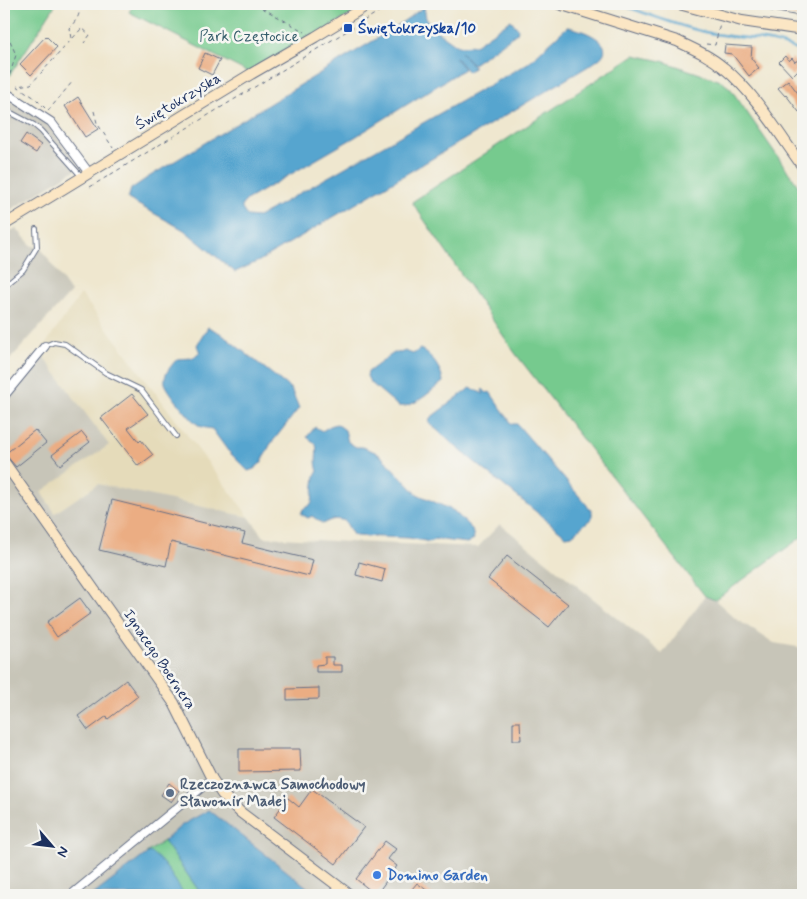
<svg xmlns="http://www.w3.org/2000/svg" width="807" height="899" font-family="Mynerve,sans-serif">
  <rect width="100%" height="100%" fill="#f6f6f2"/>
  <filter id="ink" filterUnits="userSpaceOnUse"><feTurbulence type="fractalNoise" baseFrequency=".02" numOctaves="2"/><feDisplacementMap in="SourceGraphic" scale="10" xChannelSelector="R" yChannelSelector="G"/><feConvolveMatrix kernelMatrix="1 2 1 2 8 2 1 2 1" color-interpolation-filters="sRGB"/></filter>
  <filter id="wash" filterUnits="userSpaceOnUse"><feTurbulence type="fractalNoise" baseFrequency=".0096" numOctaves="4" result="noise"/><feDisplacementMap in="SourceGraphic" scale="20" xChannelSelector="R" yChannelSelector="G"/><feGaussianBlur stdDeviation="1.12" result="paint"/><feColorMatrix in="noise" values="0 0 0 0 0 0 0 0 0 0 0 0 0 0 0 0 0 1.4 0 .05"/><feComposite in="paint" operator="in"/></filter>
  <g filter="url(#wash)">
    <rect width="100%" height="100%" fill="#efe7cf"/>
    <!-- built -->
    <polygon fill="#e5dbba" points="81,294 249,517 98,484 55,513 41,492 40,352"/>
    <!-- industrial -->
    <g fill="#c7c5b8">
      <polygon points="4,98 35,114 46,122 80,167 4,214"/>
      <polygon points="16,228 32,246 40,247 71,292 4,366 4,236"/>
      <polygon points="40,352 109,445 41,492 55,513 98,484 249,517 264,537 350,542 478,547 500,524 662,654 705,596 715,600 736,619 774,643 803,648 803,895 4,895 4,396"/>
    </g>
    <!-- green -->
    <g fill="#76ca8e" stroke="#487c76">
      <polygon points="4,4 56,4 4,84"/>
      <polygon points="134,4 369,4 251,74 129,12"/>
      <polygon points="634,55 662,61 721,81 730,88 803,193 803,536 715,600 705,596 515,353 412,202"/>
      <polygon points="164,841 202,895 183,895 146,853"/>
    </g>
    <!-- water -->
    <g fill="#56a5cf" stroke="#386a96">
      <path d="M424 7 426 18 430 26 458 46 475 45 511 20 518 29 517 33 473 64 461 52 474 67 468 72 455 57 464 69 355 137 248 199 242 205V209L247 216 258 217 528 63 567 27C577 28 610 39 604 53 602 58 596 61 592 64L259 261 235 272 184 230 128 199 131 189 147 178 391 30Z"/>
      <path d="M208 327 220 333 291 389 299 408 270 445 261 463 254 469 248 471 228 451 212 429C207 428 202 428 197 424 190 419 168 392 165 383 163 374 172 365 177 359L193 358 200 353 197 345Z"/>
      <path d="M420 349C430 353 443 371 443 382 432 390 413 409 398 406L370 382 367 376 368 372 395 352 400 353 405 351 413 354Z"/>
      <polygon points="470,388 484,394 482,390 483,389 487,393 490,392 512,424 517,424 592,511 592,518 572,535 566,536 455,446 429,423 430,418"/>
      <path d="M337 424 345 430 348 442 356 447H362L375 452 381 456 417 494 454 511 472 529 474 539 467 543 435 539 430 542 409 538 356 536 353 535 345 521C336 518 331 519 323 524L312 516 308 518 301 514 303 509 310 505 312 502 315 476 318 471C314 461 318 453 316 444L307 437 315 427 322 431 332 425Z"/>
      <polygon points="209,810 317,895 202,895 164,841 182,825"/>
      <path d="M149 852C163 858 176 883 185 895H93Z"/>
    </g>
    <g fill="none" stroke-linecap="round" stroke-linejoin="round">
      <!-- stream -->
      <path stroke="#56a5cf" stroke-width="2.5" d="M618 4C647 13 681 28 710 33 743 40 772 36 803 53"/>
    </g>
    <g id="blocks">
      <!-- building -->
      <g fill="#ebad83">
        <polygon points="768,4 801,4 799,16 767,10"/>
        <polygon points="46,36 57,47 31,75 20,64"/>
        <polygon points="725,45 752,47 751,58 759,68 749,76 732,54 724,53"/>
        <polygon points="205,53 220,60 212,75 198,68"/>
        <polygon points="785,56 789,61 792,58 795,62 798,60 803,65 792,76 779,62"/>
        <polygon points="788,80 803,100 803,109 799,112 786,95 785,96 778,88"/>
        <polygon points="78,97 98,129 85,137 65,106"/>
        <polygon points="26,134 41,145 36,153 20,143"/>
        <polygon points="132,394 148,414 128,428 139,442 141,440 153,455 138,466 101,418"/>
        <polygon points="35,430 46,443 16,467 5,454"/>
        <polygon points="82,432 90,442 60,465 52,455"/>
        <polygon points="112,500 245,533 242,543 313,560 309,576 171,542 166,566 99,550"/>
        <polygon points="507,556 568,604 549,627 488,579"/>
        <polygon points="359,562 385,569 382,582 356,575"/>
        <polygon points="80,598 91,613 57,637 47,622"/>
        <polygon points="325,657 333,657 333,665 342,665 342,672 316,672 316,665 325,664"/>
        <polygon points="126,680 138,696 108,719 107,716 88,730 78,716"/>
        <polygon points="319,688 319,699 287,700 287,689"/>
        <polygon points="513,722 520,722 521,740 513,740"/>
        <polygon points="239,749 300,749 301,771 239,772"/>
        <polygon points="169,783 179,791 171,802 161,795"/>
        <polygon points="312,789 364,827 336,864 274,817 288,798 299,807"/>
        <polygon points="385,841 396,849 388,859 397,866 376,895 356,879"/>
        <polygon points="417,883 433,895 407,895"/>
      </g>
    </g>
  </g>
  <g filter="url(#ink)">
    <use href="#blocks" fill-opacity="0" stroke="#656f86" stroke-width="1"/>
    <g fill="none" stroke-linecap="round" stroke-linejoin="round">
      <!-- lane casing -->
      <g stroke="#656f86" stroke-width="6">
        <g id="lane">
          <polyline points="4,109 34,125 41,131 82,177"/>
          <polyline points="4,286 23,270 37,247 36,229"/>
          <polyline points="45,346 54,342 65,344 106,373 141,390 176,436"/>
        </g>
      </g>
      <!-- street casing -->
      <g stroke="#656f86" stroke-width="10">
        <g id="street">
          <polyline points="8,94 51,122 89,173"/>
          <polyline points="4,396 45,346"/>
          <polyline points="71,895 212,779"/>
        </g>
      </g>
      <!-- secondary casing -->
      <g stroke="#656f86" stroke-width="12">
        <g id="secondary">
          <path d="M559 4 677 41C694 49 710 56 724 68 755 93 779 134 803 167"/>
          <polyline points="679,4 742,21 803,30"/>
          <polyline points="4,225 251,74 315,37 369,4"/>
          <polyline points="4,462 174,703 212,779 222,794 240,812 350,895"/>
        </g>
      </g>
      <!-- path -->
      <g stroke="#656f86" stroke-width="1" stroke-dasharray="4 4" stroke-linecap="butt">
        <polyline points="255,4 305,32"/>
        <polyline points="387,4 388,6 391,4"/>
        <polyline points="4,26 16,55 9,77 8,86"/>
        <path d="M71 38 69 28C76 21 83 13 77 4"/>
        <polyline points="706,44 715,45 720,24"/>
        <polyline points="45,108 35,98 17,86 31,84 82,28 90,35 84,43"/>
        <polyline points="48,111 73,81"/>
        <polyline points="94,111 97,123 113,148"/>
        <polyline points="90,187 388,6"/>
      </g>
      <!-- lane -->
      <use href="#lane" stroke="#fff" stroke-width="4"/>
      <!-- street -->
      <use href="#street" stroke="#fff" stroke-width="8"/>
      <!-- secondary -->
      <use href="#secondary" stroke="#fbe6c4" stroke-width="10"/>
    </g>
  </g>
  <!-- markers -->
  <rect fill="#1a4fb4" stroke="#f6f6f2" stroke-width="2" x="343" y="23" width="10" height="10" rx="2.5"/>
  <circle fill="#5c6f8a" stroke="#f6f6f2" stroke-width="2" cx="170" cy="793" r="5"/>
  <circle fill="#3f7fe0" stroke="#f6f6f2" stroke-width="2" cx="377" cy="875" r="5"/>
  <g text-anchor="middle" stroke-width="5" stroke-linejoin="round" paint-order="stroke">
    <!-- transit labels -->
    <g font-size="15" font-weight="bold" fill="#164399" stroke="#f6f6f2" text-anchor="start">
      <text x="358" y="33">Świętokrzyska/10</text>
    </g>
    <!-- park labels -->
    <g font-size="15" fill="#365e6c" stroke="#f6f6f2">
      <text x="249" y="41">Park Częstocice</text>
    </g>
    <!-- street labels -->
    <g font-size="15" fill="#1b2f5e" stroke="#f6f6f2">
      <text transform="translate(178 101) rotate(-31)" y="5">Świętokrzyska</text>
      <text transform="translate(160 659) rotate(56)" y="5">Ignacego Boernera</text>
    </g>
    <!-- service labels -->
    <g font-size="15" font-weight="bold" fill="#4e5e75" stroke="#f6f6f2" text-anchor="start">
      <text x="180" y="789">Rzeczoznawca Samochodowy<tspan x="180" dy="17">Sławomir Madej</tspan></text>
    </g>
    <!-- shop labels -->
    <g font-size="15" font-weight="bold" fill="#366cbe" stroke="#f6f6f2" text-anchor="start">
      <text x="387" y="880">Domino Garden</text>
    </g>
  </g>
  <!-- margin -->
  <rect width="807" height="899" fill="none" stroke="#f6f6f2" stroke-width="20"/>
  <!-- north arrow -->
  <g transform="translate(52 846) rotate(118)" stroke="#f6f6f2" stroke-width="4" paint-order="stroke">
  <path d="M0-4L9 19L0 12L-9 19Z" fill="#1b2f5e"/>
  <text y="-8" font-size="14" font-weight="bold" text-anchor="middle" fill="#1b2f5e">N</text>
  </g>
</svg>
